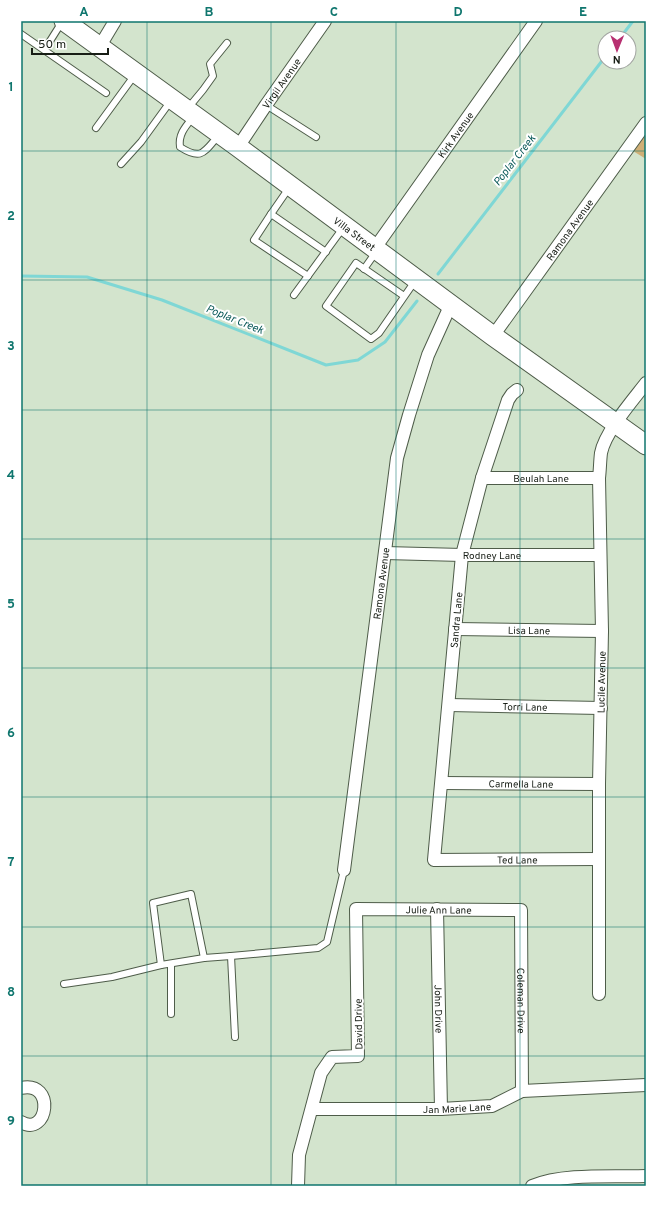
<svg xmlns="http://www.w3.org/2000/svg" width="667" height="1207" font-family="Overpass,sans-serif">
  <rect width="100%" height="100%" fill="#d3e4cd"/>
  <!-- green -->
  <polygon fill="#d0af76" points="646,133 646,159 633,151"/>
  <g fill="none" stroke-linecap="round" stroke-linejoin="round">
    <!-- stream -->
    <g stroke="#7fd7d5" stroke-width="3">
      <polyline points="620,38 633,21"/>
      <polyline points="438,274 605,57"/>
      <polyline points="21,276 87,277 162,300 326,365 358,360 385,342 417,301"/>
    </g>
    <!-- service casing -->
    <g stroke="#4e5c49" stroke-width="8">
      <g id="service">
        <polyline points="21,34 106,93"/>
        <polyline points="45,49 62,22"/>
        <polyline points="266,105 316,137"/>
        <polyline points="188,108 203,90 213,76 210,64 227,43"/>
        <path d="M194 116C186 126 178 134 180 147 202 161 204 152 219 135"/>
        <polyline points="96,128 134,76"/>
        <polyline points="121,164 141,142 170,102"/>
        <polyline points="271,214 289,188"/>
        <polyline points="364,269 376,252"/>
        <polyline points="308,276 254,240 271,214 326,252"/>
        <polyline points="294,295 343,228"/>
        <polyline points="404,296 356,263 326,306 371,339 379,333 415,281"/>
        <polyline points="161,965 153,903 191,894 204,958"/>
        <polyline points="64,984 112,977 161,965 204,958 231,956"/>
        <polyline points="171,1014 171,964"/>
        <polyline points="235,1037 231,956 318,948 327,942 344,870"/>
      </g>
    </g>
    <!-- minor casing -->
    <g stroke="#4e5c49" stroke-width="14">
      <g id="minor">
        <polyline points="100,46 115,21"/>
        <path id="s1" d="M238 147 266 105 325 21"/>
        <path id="s2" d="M375 248 536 21"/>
        <path id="s3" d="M493 336 646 123"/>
        <path id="s4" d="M517 390 512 394 508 400 482 478 462 555 434 860 599 859"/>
        <path id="s5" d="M482 478H599"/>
        <path id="s6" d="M385 553 462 555H600"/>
        <path id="s7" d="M455 629 602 631"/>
        <path id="s8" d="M449 705 601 708"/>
        <path id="s9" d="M442 783 599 784"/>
        <path id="s10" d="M344 870 397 458 409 415 428 355 451 304"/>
        <path id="s11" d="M437 909 441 1109"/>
        <path id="s12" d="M599 994V784L602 631 599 478C600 470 600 461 601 453 605 432 633 400 646 383"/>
        <path d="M21 1088C56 1080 48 1138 21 1122"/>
        <path id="s13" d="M312 1109H441L492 1106 522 1091 646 1085"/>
        <path id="s14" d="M298 1186 299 1155 321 1073 332 1057 358 1056 356 909 521 910 522 1091"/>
        <path d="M532 1186C564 1173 611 1177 646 1176"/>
      </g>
    </g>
    <!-- primary casing -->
    <g stroke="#4e5c49" stroke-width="21">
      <g id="primary">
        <path id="s15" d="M64 21 238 147 493 336 646 445"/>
      </g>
    </g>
    <!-- service -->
    <use href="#service" stroke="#fff" stroke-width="6"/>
    <!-- minor -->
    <use href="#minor" stroke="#fff" stroke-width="12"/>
    <!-- primary -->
    <use href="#primary" stroke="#fff" stroke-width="19"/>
  </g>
  <!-- grid -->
  <path fill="none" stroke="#0f766e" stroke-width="1" stroke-opacity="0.55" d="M147 21V1186M271 21V1186M396 21V1186M520 21V1186M21 151H646M21 280H646M21 410H646M21 539H646M21 668H646M21 797H646M21 927H646M21 1056H646"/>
  <g text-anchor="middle" stroke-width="4" stroke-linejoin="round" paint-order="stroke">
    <!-- street labels -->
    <g font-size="10" fill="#171d15" stroke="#fff">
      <text dy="4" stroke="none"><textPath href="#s1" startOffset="77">Virgil Avenue</textPath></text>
      <text dy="4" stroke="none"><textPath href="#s2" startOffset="139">Kirk Avenue</textPath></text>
      <text dy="4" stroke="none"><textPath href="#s3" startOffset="131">Ramona Avenue</textPath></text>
      <text dy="4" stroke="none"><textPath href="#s15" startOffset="360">Villa Street</textPath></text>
      <text dy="4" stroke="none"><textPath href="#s5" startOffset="59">Beulah Lane</textPath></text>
      <text dy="4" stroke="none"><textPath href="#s6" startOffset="107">Rodney Lane</textPath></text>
      <text dy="4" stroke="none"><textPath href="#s10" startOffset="289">Ramona Avenue</textPath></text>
      <text transform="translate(456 620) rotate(-85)" y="4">Sandra Lane</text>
      <text dy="4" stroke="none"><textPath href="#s7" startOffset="74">Lisa Lane</textPath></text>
      <text dy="4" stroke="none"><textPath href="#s12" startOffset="312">Lucile Avenue</textPath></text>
      <text dy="4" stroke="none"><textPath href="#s8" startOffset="76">Torri Lane</textPath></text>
      <text dy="4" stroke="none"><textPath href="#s9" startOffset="79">Carmella Lane</textPath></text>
      <text dy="4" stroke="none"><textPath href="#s4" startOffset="565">Ted Lane</textPath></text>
      <text dy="4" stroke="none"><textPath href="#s14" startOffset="391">Julie Ann Lane</textPath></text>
      <text dy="4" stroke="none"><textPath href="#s14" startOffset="564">Coleman Drive</textPath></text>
      <text dy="4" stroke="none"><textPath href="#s11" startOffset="100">John Drive</textPath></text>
      <text transform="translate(358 1024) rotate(-91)" y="4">David Drive</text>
      <text dy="4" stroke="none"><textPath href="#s13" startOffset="145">Jan Marie Lane</textPath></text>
    </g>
    <!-- water labels -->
    <g font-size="11" font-style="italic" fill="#085858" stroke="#fff">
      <text transform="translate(514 160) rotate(-52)" y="4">Poplar Creek</text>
      <text transform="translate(235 319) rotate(22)" y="4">Poplar Creek</text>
    </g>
  </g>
  <!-- border -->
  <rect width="667" height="1207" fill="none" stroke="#ffffff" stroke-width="44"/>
  <!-- north arrow -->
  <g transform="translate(617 50) rotate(181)"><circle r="19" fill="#ffffff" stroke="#a2a5a1"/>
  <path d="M0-3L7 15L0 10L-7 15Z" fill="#b73071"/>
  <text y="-6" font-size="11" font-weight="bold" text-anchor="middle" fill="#171d15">N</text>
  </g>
  <!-- scale -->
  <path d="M32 48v6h76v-6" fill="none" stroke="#171d15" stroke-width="2"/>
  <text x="38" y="48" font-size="12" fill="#171d15" stroke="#ffffff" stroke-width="3" paint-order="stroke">50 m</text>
  <rect x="22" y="22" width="623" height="1163" fill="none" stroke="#0f766e" stroke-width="1.5"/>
  <g font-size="13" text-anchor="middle" font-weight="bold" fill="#0f766e">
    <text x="84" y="16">A</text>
    <text x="209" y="16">B</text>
    <text x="334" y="16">C</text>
    <text x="458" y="16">D</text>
    <text x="583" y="16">E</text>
    <text x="11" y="91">1</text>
    <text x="11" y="220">2</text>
    <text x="11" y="350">3</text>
    <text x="11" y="479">4</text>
    <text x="11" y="608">5</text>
    <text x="11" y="737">6</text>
    <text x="11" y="866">7</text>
    <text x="11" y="996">8</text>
    <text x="11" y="1125">9</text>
  </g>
</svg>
